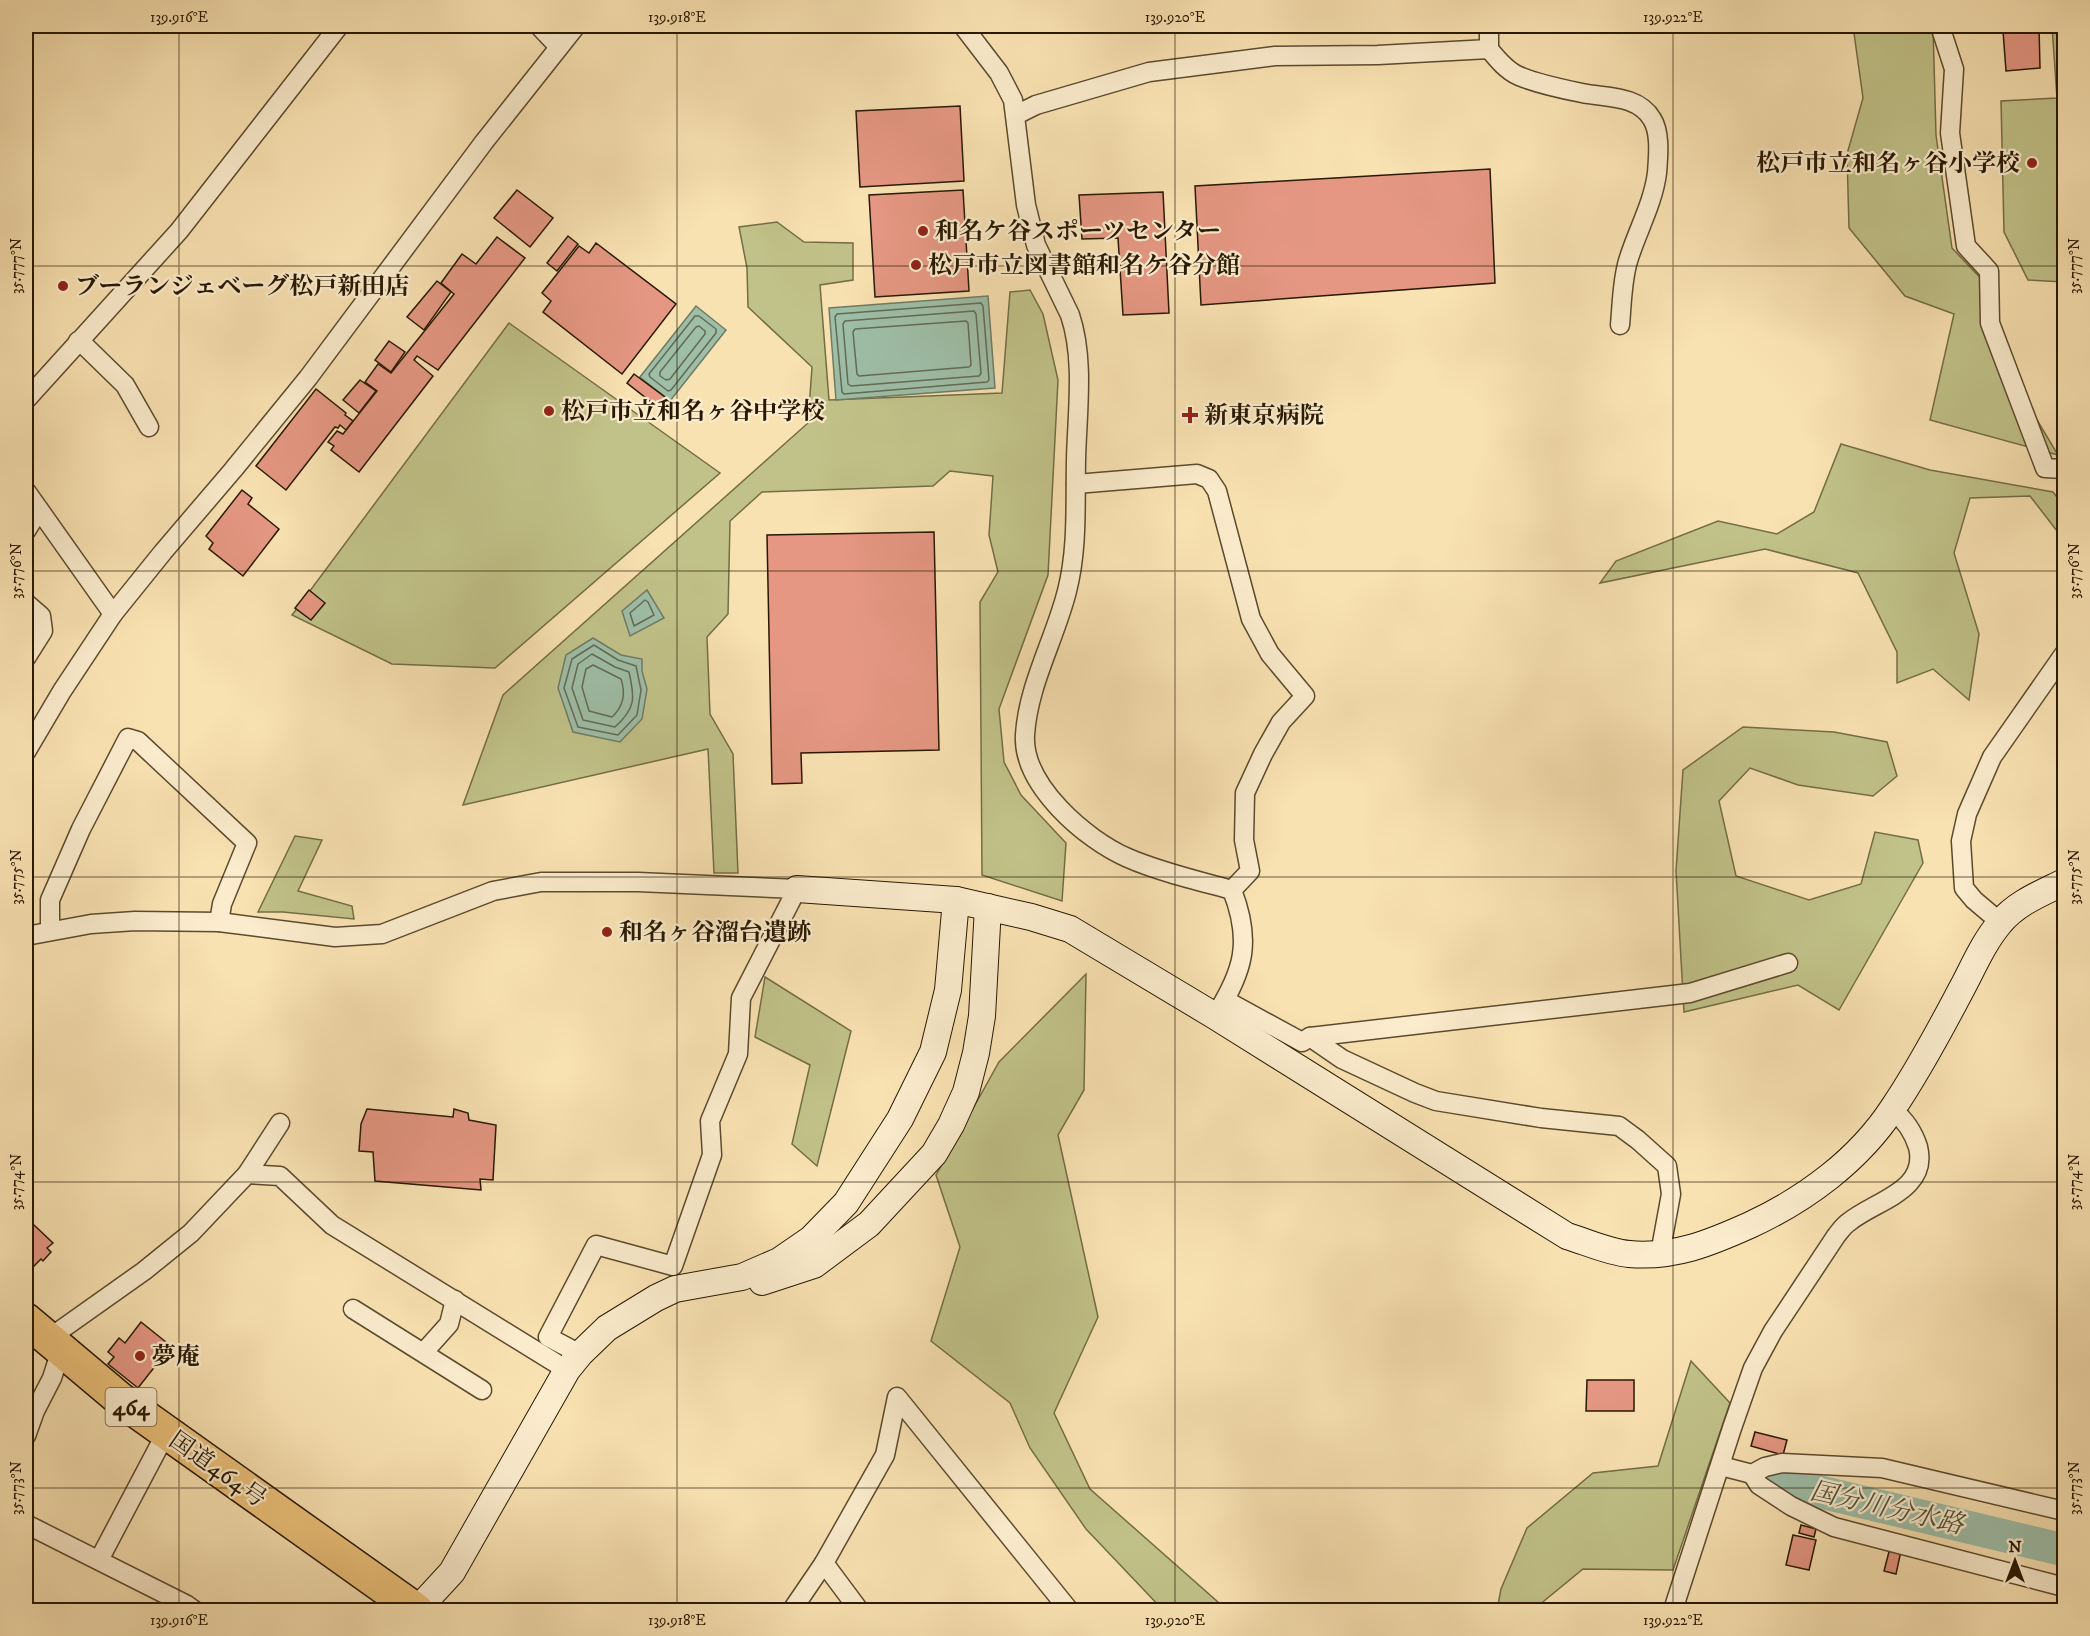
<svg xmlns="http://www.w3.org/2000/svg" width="2090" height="1636" font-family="'IM FELL DW Pica','Noto Serif JP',serif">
  <rect width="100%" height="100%" fill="#f9e2b2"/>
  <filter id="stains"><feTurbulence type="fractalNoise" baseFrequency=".00333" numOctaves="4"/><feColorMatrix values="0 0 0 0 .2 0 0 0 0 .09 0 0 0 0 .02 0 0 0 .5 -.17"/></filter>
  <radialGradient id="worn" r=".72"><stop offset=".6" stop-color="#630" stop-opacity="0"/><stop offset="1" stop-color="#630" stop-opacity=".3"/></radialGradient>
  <!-- green -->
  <g fill="#c1c289" stroke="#746d45" stroke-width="1.5">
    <polygon points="1853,26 1933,26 1936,135 1952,248 1989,287 1982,328 2058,455 1930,420 1954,314 1905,296 1849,228 1847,154 1863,98"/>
    <polygon points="2052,26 2064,26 2064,282 2028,280 2004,232 2001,101 2057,98"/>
    <polygon points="777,222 804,242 853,243 853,280 820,285 829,400 1002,393 1010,292 1030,290 1043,314 1058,380 1048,575 999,709 1004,762 1021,795 1066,843 1062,901 982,875 980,602 998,572 989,535 993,476 950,471 933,486 762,492 730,521 728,614 707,637 710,714 733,754 738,873 714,873 708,749 463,805 503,695 808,423 812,367 748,307 747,268 739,227"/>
    <polygon points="509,323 720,473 495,668 392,664 292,615"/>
    <polygon points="1841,444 1930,470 2053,492 2064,506 2064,540 2030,496 1970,498 1954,553 1979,634 1969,700 1933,669 1897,683 1897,652 1858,573 1765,549 1600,583 1616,561 1718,521 1777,534 1814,512"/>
    <polygon points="1743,727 1834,732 1887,742 1897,776 1873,796 1798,785 1750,768 1719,801 1736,876 1809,900 1861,884 1875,832 1918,840 1923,863 1839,1010 1798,985 1684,1012 1676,871 1683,770"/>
    <polygon points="295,836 322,840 298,891 352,906 354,919 283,912 258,912"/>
    <polygon points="1086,974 1084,1090 1058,1135 1098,1317 1054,1413 1090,1489 1227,1610 1163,1610 1086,1529 1030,1448 1010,1403 931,1341 960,1247 936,1175 999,1062"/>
    <polygon points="765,977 851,1031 817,1166 792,1144 810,1065 755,1037"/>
    <polygon points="1691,1361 1730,1403 1673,1570 1583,1569 1533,1610 1497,1610 1501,1589 1527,1528 1593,1473 1658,1466"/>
  </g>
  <!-- water -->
  <g fill="#9ebea8" stroke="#6f7c65" stroke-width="1.5">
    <polygon points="988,296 995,388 836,400 829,308"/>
    <polygon points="696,306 726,330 670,401 640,377"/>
    <polygon points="647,590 664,618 630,636 622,611"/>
    <polygon points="593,638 621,655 642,659 642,671 647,689 642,719 620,742 573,732 558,688 566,655"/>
  </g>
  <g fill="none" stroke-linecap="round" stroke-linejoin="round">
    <!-- shore -->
    <g stroke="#636b54" stroke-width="1.5">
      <polygon points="981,303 983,306 989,380 987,382 844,394 842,392 835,317 837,314"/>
      <polygon points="974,311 976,314 981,373 979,376 851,386 848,384 843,324 845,321"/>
      <polygon points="695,316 699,316 716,329 716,333 671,390 668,391 650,377 649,374"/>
      <polygon points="966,321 968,323 971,365 969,367 859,376 857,374 853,332 855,329"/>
      <polygon points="699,326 705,331 705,334 670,379 666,380 660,376 660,372 696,327"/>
      <polygon points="645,600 648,602 654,615 634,626 630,613"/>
      <polygon points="594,645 618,660 636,666 641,690 637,715 618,735 578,727 564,688 572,659"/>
      <path d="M592 654 615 667 629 672C635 698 636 708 615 727L583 720 572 688 578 664Z"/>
      <path d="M593 665 621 679C626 694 624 706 612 717L589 711 582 687 586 669Z"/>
    </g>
    <!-- river -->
    <polyline stroke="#9ebea8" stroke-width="33" points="1779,1482 2064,1550"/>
  </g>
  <!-- building -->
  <g fill="#e59783" stroke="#281801" stroke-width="1.5">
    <polygon points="1993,26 2039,26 2040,68 2006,71 2003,31 1994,31"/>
    <polygon points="960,106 964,181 860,187 856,111"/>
    <polygon points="1490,169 1495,283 1201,305 1195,186"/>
    <polygon points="517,190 553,218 530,247 494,218"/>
    <polygon points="963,190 969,291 875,297 869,195"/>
    <polygon points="1163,192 1169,313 1123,315 1118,238 1082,239 1079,195"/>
    <polygon points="568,236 578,244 557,271 547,263"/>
    <polygon points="497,237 525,258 438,370 417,356 414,360 433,376 359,472 331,450 334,446 328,442 337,431 343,434 377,391 365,382 378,364 391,373 454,294 441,283 462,254 476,264"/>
    <polygon points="596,243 676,304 622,374 543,312 551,301 542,293 579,246 589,253"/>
    <polygon points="437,281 451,292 424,330 407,317"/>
    <polygon points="389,341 405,352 391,372 375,360"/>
    <polygon points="634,374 673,403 665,413 627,383"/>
    <polygon points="360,380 376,391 359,413 343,400"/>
    <polygon points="316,389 346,413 345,415 353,421 346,430 340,425 338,428 335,427 286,490 256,466"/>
    <polygon points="242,490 252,498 248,504 279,529 243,576 209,549 213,543 206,536"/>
    <polygon points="934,532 939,750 801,753 802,783 772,784 767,535"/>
    <polygon points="309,590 325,603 311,620 295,608"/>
    <polygon points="367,1109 453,1117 454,1109 468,1113 469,1120 496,1125 493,1180 480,1179 481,1190 375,1181 373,1152 359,1151 361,1124"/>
    <polygon points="34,1225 53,1243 47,1248 51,1252 43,1261 41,1259 29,1271 26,1268 26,1234"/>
    <polygon points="141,1322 171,1346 138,1388 108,1364 114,1357 108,1352 119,1338 125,1343"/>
    <polygon points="1587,1380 1634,1380 1634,1411 1586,1411"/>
    <polygon points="1755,1432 1787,1440 1783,1455 1751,1446"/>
    <polygon points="1801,1525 1816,1529 1814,1537 1799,1533"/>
    <polygon points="1793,1535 1816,1540 1809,1570 1786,1565"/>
    <polygon points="1890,1548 1901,1551 1896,1574 1884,1571"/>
  </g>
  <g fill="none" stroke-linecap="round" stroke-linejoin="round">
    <!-- street casing -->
    <g stroke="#5c4a2d" stroke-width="21">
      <g id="street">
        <polyline points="539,26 559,47"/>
        <path d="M963 26 999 73 1013 100 1026 205 1036 245 1070 315C1085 360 1077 413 1076 460 1075 504 1078 548 1067 591 1055 639 1028 685 1025 735 1022 785 1086 840 1128 858 1160 872 1199 881 1232 890 1252 941 1244 971 1215 1016"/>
        <polyline points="1940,26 1954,69 1950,133 1966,246 1989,271 1990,323 2045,468 2064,469"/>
        <path d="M1489 49C1497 59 1507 71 1519 76 1538 84 1562 89 1582 93 1606 98 1638 95 1652 119 1661 133 1658 158 1657 173 1653 204 1637 231 1628 261 1622 281 1622 303 1620 325"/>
        <polyline points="1016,115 1036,105 1149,72 1275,56 1378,55 1489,49 1489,26"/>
        <polyline points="78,341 85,346 125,385 149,427"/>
        <polyline points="26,400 179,231 339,26"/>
        <polyline points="1076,484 1197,474 1209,479 1217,491 1251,619 1270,654 1305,696 1281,722 1263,754 1245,793 1244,840 1250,871 1232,890"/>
        <polyline points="26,491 113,614"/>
        <polyline points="26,531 39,510"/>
        <polyline points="26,603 41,616 43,631 26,658"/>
        <polyline points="26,752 62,691 113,614 163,552 233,470 308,378 484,142 576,26"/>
        <polyline points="2000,922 1974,900 1964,888 1961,841 1967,814 1992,757 2064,654"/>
        <polyline points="50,931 50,900 81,829 128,738 138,741 247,843 222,904 219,922"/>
        <polyline points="26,936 91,924 135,921 219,922 335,937 382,934 493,891 541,882 638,882 797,889 741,998 738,1054 710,1121 712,1155 673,1266 596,1245 548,1337 580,1354"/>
        <polyline points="1225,1000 1302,1042 1310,1037 1342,1059 1415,1093 1436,1101 1541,1118 1619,1126 1638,1140 1667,1166 1671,1194 1662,1243 1669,1254"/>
        <polyline points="1310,1037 1690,993 1788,963"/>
        <polyline points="247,1174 280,1123"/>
        <polyline points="353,1309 482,1390"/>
        <polyline points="48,1339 144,1271 191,1233 247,1174 280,1176 332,1225 567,1370"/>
        <polyline points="424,1352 449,1324 455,1300"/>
        <polyline points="26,1436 35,1411 52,1378 61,1350"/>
        <polyline points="1721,1466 1752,1474 1765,1467 1782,1463 1882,1468 2064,1511"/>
        <polyline points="1752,1474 1759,1485 1791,1506 1834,1527 2064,1587"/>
        <polyline points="26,1524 187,1605 194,1610"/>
        <polyline points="99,1560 166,1433"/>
        <polyline points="792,1610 824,1563"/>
        <polyline points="859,1610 824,1563 885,1455 897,1397 1069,1610"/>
        <path d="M1673 1610 1732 1428 1753 1368 1773 1331 1836 1236C1840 1231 1844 1225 1849 1222 1874 1201 1929 1191 1918 1147 1913 1131 1905 1120 1893 1110"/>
      </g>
    </g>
    <!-- secondary casing -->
    <g stroke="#281801" stroke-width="28">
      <g id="secondary">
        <path d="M797 889 956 900 1031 917 1070 929 1215 1016 1567 1236C1587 1242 1608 1252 1629 1254 1674 1258 1710 1243 1750 1225 1806 1199 1859 1160 1893 1108 1918 1071 1940 1030 1961 990 1973 968 1983 943 2000 923 2016 903 2042 893 2064 882"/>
        <polyline points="762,1282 814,1265 869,1224 934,1154 951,1125 966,1092 976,1053 982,1016 988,907"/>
        <polyline points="417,1610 452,1572 567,1370 580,1354 607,1328 656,1298 675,1289 742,1277 779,1261 811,1239 846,1203 900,1119 933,1052 948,990 956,900"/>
      </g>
    </g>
    <!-- highway casing -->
    <g stroke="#281801" stroke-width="36">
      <polyline id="highway" points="26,1320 121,1400 416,1610"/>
    </g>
    <!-- street -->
    <use href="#street" stroke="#fbeccd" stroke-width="18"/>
    <!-- secondary -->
    <use href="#secondary" stroke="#fbeccd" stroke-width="26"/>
    <!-- highway -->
    <use href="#highway" stroke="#ecc179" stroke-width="33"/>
  </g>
  <!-- ticks -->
  <path fill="none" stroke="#281801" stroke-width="1.5" stroke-opacity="0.45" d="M179 26V1610M677 26V1610M1175 26V1610M1673 26V1610M26 266H2064M26 571H2064M26 877H2064M26 1182H2064M26 1488H2064"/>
  <!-- markers -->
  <g fill="#8f2418" stroke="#fbeccd" stroke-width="2">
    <circle cx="2032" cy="163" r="6"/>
    <circle cx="923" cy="231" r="6"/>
    <circle cx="916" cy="265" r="6"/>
    <circle cx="63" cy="286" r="6"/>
    <circle cx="549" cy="411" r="6"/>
    <path d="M1187 406h6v6h6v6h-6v6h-6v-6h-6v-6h6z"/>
    <circle cx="607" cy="932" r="6"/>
    <circle cx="140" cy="1356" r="6"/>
  </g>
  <g text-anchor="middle" stroke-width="4.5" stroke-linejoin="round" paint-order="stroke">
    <!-- shield labels -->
    <rect fill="#fbeccd" stroke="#67583e" stroke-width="1.5" x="105.5" y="1388" width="51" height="38" rx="4.5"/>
    <g font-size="22" font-weight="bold" fill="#281801">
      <text x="131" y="1415">464</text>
    </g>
    <!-- poi labels -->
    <g font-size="24" font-weight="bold" fill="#281801" stroke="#fbeccd" text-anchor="start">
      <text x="2020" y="171" text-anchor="end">松戸市立和名ヶ谷小学校</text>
      <text x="935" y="239">和名ケ谷スポーツセンター</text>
      <text x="928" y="273">松戸市立図書館和名ケ谷分館</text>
      <text x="75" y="294">ブーランジェベーグ松戸新田店</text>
      <text x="561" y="419">松戸市立和名ヶ谷中学校</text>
      <text x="1204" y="423">新東京病院</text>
      <text x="619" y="940">和名ヶ谷溜台遺跡</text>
      <text x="152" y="1364">夢庵</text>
    </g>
    <!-- street labels -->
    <g font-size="24" fill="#281801" stroke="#fbeccd">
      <text transform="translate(218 1469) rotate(35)" y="8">国道464号</text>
    </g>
    <!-- water labels -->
    <g font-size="26" font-style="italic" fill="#51523b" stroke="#fbeccd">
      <text transform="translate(1887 1507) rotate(13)" y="9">国分川分水路</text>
    </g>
  </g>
  <!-- margin -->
  <rect width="2090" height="1636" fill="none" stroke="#f9e2b2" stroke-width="66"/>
  <!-- north arrow -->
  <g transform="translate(2015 1561)" stroke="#fbeccd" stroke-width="4.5" paint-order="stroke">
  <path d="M0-4.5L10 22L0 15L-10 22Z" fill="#281801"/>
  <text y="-9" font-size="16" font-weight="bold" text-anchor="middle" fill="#281801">N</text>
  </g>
  <rect x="33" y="33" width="2024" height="1570" fill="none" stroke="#281801" stroke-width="2"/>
  <g font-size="15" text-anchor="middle" fill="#281801">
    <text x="179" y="22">139.916°E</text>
    <text x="677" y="22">139.918°E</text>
    <text x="1175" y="22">139.920°E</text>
    <text x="1673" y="22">139.922°E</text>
    <text transform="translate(16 266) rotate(-90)" y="5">35.777°N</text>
    <text transform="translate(2074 266) rotate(-90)" y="5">35.777°N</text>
    <text transform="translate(16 571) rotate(-90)" y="5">35.776°N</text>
    <text transform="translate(2074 571) rotate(-90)" y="5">35.776°N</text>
    <text transform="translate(16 877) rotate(-90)" y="5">35.775°N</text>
    <text transform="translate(2074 877) rotate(-90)" y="5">35.775°N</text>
    <text transform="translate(16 1182) rotate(-90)" y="5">35.774°N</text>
    <text transform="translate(2074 1182) rotate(-90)" y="5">35.774°N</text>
    <text transform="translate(16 1488) rotate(-90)" y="5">35.773°N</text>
    <text transform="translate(2074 1488) rotate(-90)" y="5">35.773°N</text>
    <text x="179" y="1625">139.916°E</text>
    <text x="677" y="1625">139.918°E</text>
    <text x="1175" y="1625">139.920°E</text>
    <text x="1673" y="1625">139.922°E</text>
  </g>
  <rect width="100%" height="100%" filter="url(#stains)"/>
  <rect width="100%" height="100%" fill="url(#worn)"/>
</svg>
